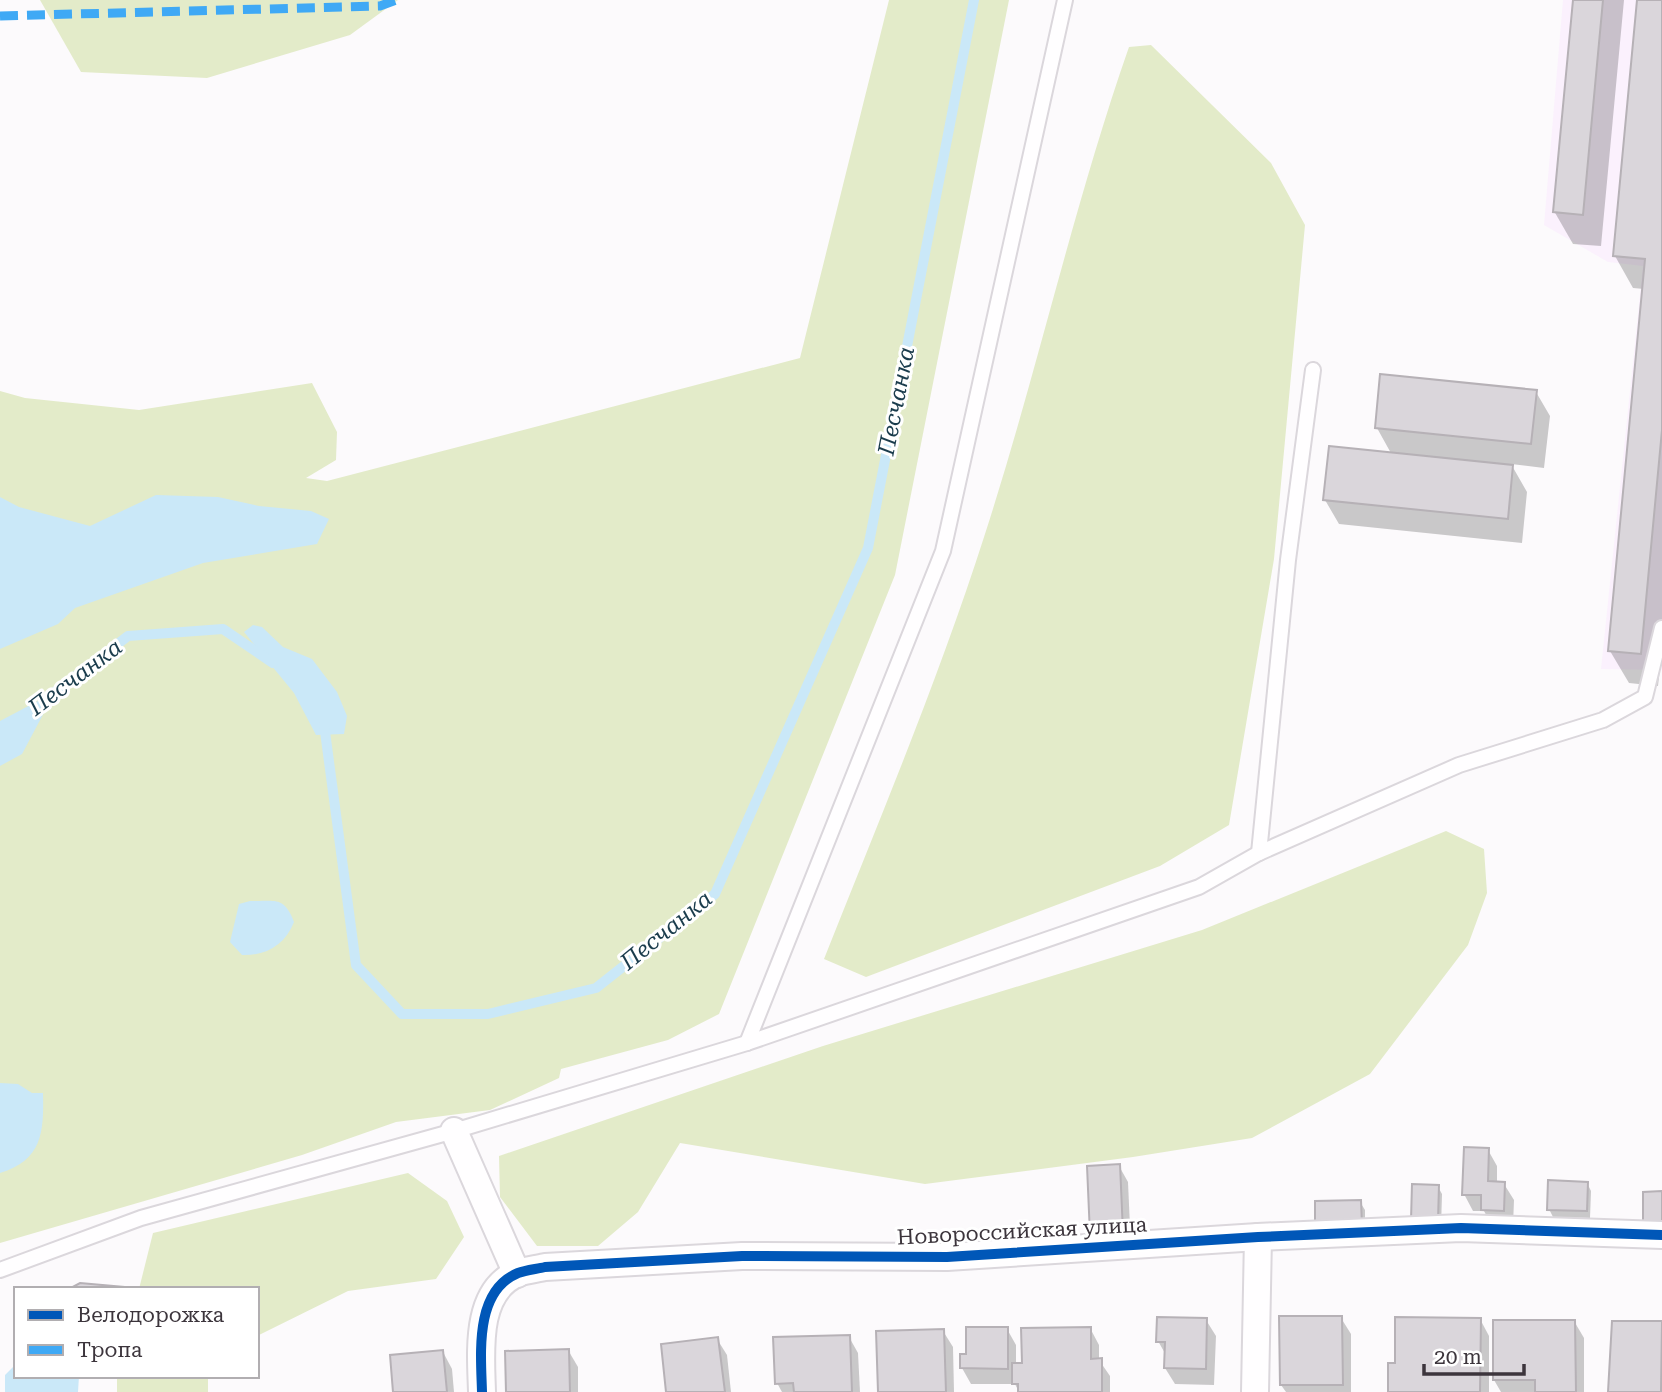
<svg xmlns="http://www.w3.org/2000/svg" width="1662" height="1392" font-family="'Roboto Serif',serif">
  <rect width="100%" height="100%" fill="#fcfafc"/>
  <!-- industrial -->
  <polygon fill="#fbf1fd" points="1563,0 1662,0 1662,670 1601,669 1643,266 1608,262 1544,225"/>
  <!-- green -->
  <g fill="#e3ebc9">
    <polygon points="40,0 398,0 350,35 207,78 81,72"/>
    <polygon points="889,0 1009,0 895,575 719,1014 668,1040 561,1069 559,1078 490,1110 396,1122 302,1155 0,1243 0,391 25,398 139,410 312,383 337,432 336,460 306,478 327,481 800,358"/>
    <path d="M1151 45 1271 163 1305 225 1274 559 1229 825 1160 866 866 977 824 959C880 818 939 678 985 534 1037 373 1073 207 1129 47Z"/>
    <polygon points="1446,831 1484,849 1487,893 1468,945 1370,1074 1252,1138 1133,1157 925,1184 680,1143 638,1212 598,1246 537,1246 500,1197 499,1156 823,1046 1202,930"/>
    <polygon points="408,1173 447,1201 464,1237 436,1279 348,1291 257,1336 257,1289 139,1289 153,1233"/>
    <rect x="117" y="1376" width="91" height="16"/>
  </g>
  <!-- water -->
  <g fill="#cae8f8">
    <polygon points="156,495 218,497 259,506 311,511 329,519 317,544 203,563 75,608 58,624 0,649 0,497 19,507 90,526"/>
    <polygon points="253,625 262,627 283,647 312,659 337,692 347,716 344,734 316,735 294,693 244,632"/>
    <polygon points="55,692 22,754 0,766 0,721"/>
    <path d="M250 901C274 902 284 895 294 922 285 945 266 956 242 955L230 942 239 904Z"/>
    <path d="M0 1083 18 1084 32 1093H43C44 1133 42 1160 0 1173Z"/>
    <polygon points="14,1366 16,1376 79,1376 78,1392 5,1392 5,1375"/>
  </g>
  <!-- shadow -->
  <g fill="#0003">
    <polygon points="1575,0 1624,0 1601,246 1573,244 1554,211"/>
    <polygon points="1639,0 1662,0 1662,649 1658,686 1629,683 1610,651 1644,289 1633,288 1615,256"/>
    <polygon points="1536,392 1550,416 1544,468 1511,464 1527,492 1522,543 1339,524 1325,500 1392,455 1377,428"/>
    <polygon points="1488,1150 1497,1166 1497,1183 1504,1184 1514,1200 1513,1226 1492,1226 1484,1211 1473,1211 1464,1194"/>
    <polygon points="1119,1166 1128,1182 1131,1249 1101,1250"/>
    <polygon points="1587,1183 1591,1191 1590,1218 1553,1217 1549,1209"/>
    <polygon points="1414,1186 1438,1187 1442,1194 1441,1228"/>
    <polygon points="1360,1202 1365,1210 1365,1234 1321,1234"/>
    <polygon points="1341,1318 1351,1334 1351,1392 1286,1392 1281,1385"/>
    <polygon points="1480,1319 1489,1336 1489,1392 1389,1392 1397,1365"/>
    <polygon points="1206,1320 1216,1336 1214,1385 1175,1384 1165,1368 1166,1355 1158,1341"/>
    <polygon points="1574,1321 1584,1338 1584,1392 1501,1392 1494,1380"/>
    <polygon points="1613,1323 1662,1323 1662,1392 1610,1392"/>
    <polygon points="1090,1328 1099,1345 1099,1360 1110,1376 1110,1392 1019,1392 1015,1384 971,1384 962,1368 968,1356 1007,1329 1016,1345 1016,1364 1023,1364"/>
    <polygon points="943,1331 953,1347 954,1392 880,1392"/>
    <polygon points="849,1337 858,1353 860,1392 782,1392 777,1383"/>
    <polygon points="717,1339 727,1355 731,1392 668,1392"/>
    <polygon points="568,1350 578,1367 578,1392 508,1392"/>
    <polygon points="443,1352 452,1369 454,1392 395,1392"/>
  </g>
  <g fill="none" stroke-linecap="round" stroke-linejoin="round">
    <!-- stream -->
    <g stroke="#cae8f8" stroke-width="10">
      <polyline points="47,698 128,636 223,629 273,663"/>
      <polyline points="324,724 356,965 402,1014 488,1014 596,988 715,894 868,548 974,0"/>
    </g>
  </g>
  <!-- building -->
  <g fill="#dad6db" stroke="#b6b1b6" stroke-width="2">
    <polygon points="1573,0 1603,0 1583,215 1553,212"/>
    <polygon points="1637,0 1662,0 1662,430 1641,654 1608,651 1645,259 1613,256"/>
    <polygon points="1380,374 1537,390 1531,444 1375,428"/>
    <polygon points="1329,446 1513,465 1508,519 1323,500"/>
    <polygon points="1464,1147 1489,1148 1488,1181 1505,1182 1504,1211 1481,1210 1481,1195 1462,1195"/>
    <polygon points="1120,1164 1123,1233 1090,1235 1087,1166"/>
    <polygon points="1548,1180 1588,1182 1587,1211 1547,1210"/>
    <polygon points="1412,1184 1439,1185 1438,1221 1411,1220"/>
    <polygon points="1662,1191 1662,1226 1643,1226 1643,1192"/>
    <polygon points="1361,1200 1362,1226 1315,1227 1315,1201"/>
    <polygon points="80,1283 124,1287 124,1289 69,1289"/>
    <polygon points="1279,1316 1342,1316 1343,1385 1280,1385"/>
    <polygon points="1157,1317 1207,1318 1206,1369 1164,1368 1165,1342 1156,1342"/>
    <polygon points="1395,1317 1481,1318 1480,1392 1388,1392 1388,1363 1395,1363"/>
    <polygon points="1493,1320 1575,1320 1576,1392 1535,1392 1535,1380 1493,1380"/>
    <polygon points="1612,1321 1662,1321 1661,1392 1608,1392"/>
    <polygon points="966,1327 1008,1327 1008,1369 960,1368 960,1354 966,1354"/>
    <polygon points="1091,1327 1091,1359 1102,1358 1102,1392 1018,1392 1018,1384 1012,1384 1012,1363 1022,1363 1021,1328"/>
    <polygon points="944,1329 946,1392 878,1392 876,1331"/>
    <polygon points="850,1335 852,1392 794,1392 793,1383 775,1384 773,1337"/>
    <polygon points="718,1337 725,1392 666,1392 661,1344"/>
    <polygon points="569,1349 570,1392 506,1392 505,1351"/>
    <polygon points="443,1350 447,1392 393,1392 390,1355"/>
  </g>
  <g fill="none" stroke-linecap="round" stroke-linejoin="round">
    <!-- service casing -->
    <g stroke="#dbd7dc" stroke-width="18">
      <g id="service">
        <polyline points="1259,853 1288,560 1313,370"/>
        <polyline points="747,1043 943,551 1065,0"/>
        <polyline points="0,1270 141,1218 454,1131 747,1043 1199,887 1259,853 1459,765 1603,720 1645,697 1662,628"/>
      </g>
    </g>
    <!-- minor casing -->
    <g stroke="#dbd7dc" stroke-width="30">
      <g id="minor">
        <polyline points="454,1131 517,1274"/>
        <path d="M482 1392C481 1354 474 1291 518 1273 526 1270 537 1269 545 1267L742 1256 947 1257 1258 1237 1461 1228 1662 1235"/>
        <polyline points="1255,1392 1258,1237"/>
      </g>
    </g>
    <!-- service -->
    <use href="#service" stroke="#fffeff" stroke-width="14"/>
    <!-- minor -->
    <use href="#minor" stroke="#fffeff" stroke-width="26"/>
    <!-- quiet -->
    <polyline stroke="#3fa9f5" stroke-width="9" stroke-dasharray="18 9" stroke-linecap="butt" points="0,16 380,6 396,0"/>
    <!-- cycleway casing -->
    <g stroke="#fff" stroke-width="15">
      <path id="cycleway" d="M482 1392C481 1354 474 1291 518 1273 526 1270 537 1269 545 1267L742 1256 947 1257 1258 1237 1461 1228 1662 1235"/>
    </g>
    <!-- cycleway -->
    <use href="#cycleway" stroke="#0057b8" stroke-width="10"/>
  </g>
  <g text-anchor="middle" stroke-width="6" stroke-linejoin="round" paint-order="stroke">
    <!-- street labels -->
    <g font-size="21" fill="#3c353c" stroke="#fff">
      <text transform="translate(1022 1231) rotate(-3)" y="7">Новороссийская улица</text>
    </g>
    <!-- water labels -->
    <g font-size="23" font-style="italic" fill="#1a3c4c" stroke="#fff">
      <text transform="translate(896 401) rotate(-79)" y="8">Песчанка</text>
      <text transform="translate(75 677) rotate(-37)" y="8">Песчанка</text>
      <text transform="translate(666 930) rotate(-39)" y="8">Песчанка</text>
    </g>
  </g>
  <!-- legend -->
  <rect x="14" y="1287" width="245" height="91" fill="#ffffff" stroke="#b1aeb1" stroke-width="2"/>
  <rect x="28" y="1310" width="35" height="10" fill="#0057b8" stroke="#b1aeb1" stroke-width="2"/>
  <text x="77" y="1322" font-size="21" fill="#3c353c">Велодорожка</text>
  <rect x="28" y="1345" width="35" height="10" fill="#3fa9f5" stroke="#b1aeb1" stroke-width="2"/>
  <text x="77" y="1357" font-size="21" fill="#3c353c">Тропа</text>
  <!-- scale -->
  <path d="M1424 1364v10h100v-10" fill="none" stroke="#3c353c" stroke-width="3.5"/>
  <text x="1434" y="1364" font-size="21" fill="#3c353c" stroke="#ffffff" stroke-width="5" paint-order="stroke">20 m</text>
</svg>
